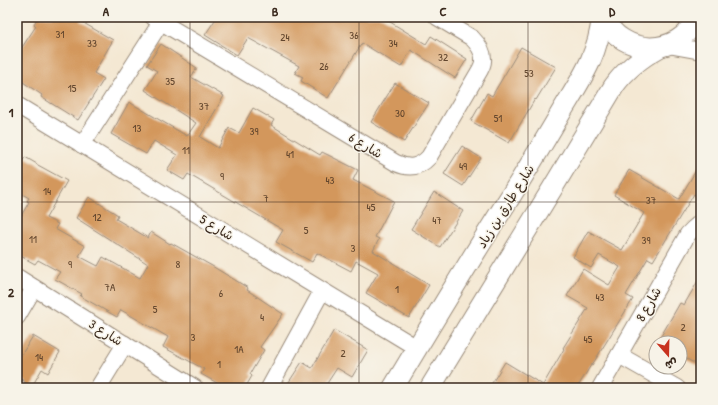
<svg xmlns="http://www.w3.org/2000/svg" width="718" height="405" font-family="'Patrick Hand','Playpen Sans Arabic',sans-serif">
  <rect width="100%" height="100%" fill="#f7f3e8"/>
  <filter id="ink" filterUnits="userSpaceOnUse"><feTurbulence type="fractalNoise" baseFrequency=".025" numOctaves="2"/><feDisplacementMap in="SourceGraphic" scale="8" xChannelSelector="R" yChannelSelector="G"/><feConvolveMatrix kernelMatrix="1 2 1 2 8 2 1 2 1" color-interpolation-filters="sRGB"/></filter>
  <filter id="wash" filterUnits="userSpaceOnUse"><feTurbulence type="fractalNoise" baseFrequency=".012" numOctaves="4" result="noise"/><feDisplacementMap in="SourceGraphic" scale="16" xChannelSelector="R" yChannelSelector="G"/><feGaussianBlur stdDeviation="0.9" result="paint"/><feColorMatrix in="noise" values="0 0 0 0 0 0 0 0 0 0 0 0 0 0 0 0 0 1.4 0 .05"/><feComposite in="paint" operator="in"/></filter>
  <g filter="url(#wash)">
    <rect width="100%" height="100%" fill="#f4e8d3"/>
    <g id="blocks">
      <!-- building -->
      <g fill="#d3975b">
        <polygon points="38,17 82,17 80,21 113,40 94,73 104,79 78,120 41,97 42,95 17,78 17,55 36,26 34,24"/>
        <polygon points="217,17 382,17 426,44 431,36 467,59 455,78 411,50 401,67 362,43 328,98 301,81 303,77 295,73 299,66 248,38 237,55 205,35"/>
        <polygon points="161,44 197,68 191,77 224,96 200,137 218,148 229,128 239,133 253,108 274,120 271,125 320,155 322,152 358,170 353,180 394,201 375,237 379,239 373,251 429,285 409,318 366,293 378,273 356,261 351,271 317,253 312,262 276,242 283,230 188,174 184,180 167,170 177,155 154,141 146,154 111,134 129,102 187,136 196,123 145,90 157,71 147,65"/>
        <polygon points="521,47 556,67 536,100 535,99 509,143 471,121 487,93 492,96"/>
        <polygon points="395,83 429,103 404,142 371,122"/>
        <polygon points="462,146 481,158 463,186 444,174"/>
        <polygon points="25,157 37,164 36,164 67,181 46,218 58,224 55,229 85,246 79,256 98,266 103,257 140,278 148,264 76,218 89,197 118,215 116,219 148,238 151,232 170,244 171,243 212,266 248,288 247,290 283,314 260,347 264,350 250,374 252,376 245,388 226,388 201,374 204,369 163,347 168,337 121,310 117,317 80,296 82,294 55,279 60,272 38,260 35,264 17,254 17,223 29,202 27,201 29,198 17,191 17,159 22,162"/>
        <polygon points="701,162 701,198 694,194 653,261 648,258 626,295 633,299 592,365 591,365 577,388 489,388 505,362 543,385 564,349 563,348 588,308 567,296 583,269 609,285 620,267 599,255 591,268 573,257 588,231 622,250 644,213 614,195 629,170 679,199"/>
        <polygon points="434,192 463,211 440,247 411,229"/>
        <polygon points="701,276 701,367 680,355 680,343 657,343 680,303 684,305"/>
        <polygon points="334,330 368,350 352,377 337,368 324,388 285,388 302,362 312,368"/>
        <polygon points="33,336 60,352 48,373 42,369 31,388 27,388 26,384 23,380 17,378 17,362"/>
      </g>
    </g>
  </g>
  <g filter="url(#ink)">
    <use href="#blocks" fill-opacity="0" stroke="#988978" stroke-width="1"/>
    <g fill="none" stroke-linecap="round" stroke-linejoin="round">
      <!-- minor casing -->
      <g stroke="#988978" stroke-width="18">
        <g id="minor">
          <path d="M153 17 396 163C409 169 419 168 429 157L480 70C481 68 483 64 483 61 484 52 478 44 472 38L437 17"/>
          <polyline points="668,45 701,51"/>
          <polyline points="17,105 417,348"/>
          <polyline points="82,145 161,22"/>
          <polyline points="17,277 195,388"/>
          <polyline points="17,317 34,288"/>
          <polyline points="619,355 677,388"/>
          <polyline points="17,388 18,388"/>
          <polyline points="98,388 125,344"/>
          <polyline points="269,388 322,291"/>
          <polyline points="600,388 688,234 694,228 701,222"/>
        </g>
      </g>
      <!-- major casing -->
      <g stroke="#988978" stroke-width="22">
        <g id="major">
          <path d="M603 17C622 57 679 58 697 17"/>
          <path d="M393 388C432 323 471 258 512 194 528 168 544 142 559 116 579 82 598 58 602 17"/>
          <path d="M430 388 552 189 614 86C626 69 642 57 660 47"/>
        </g>
      </g>
      <!-- minor -->
      <use href="#minor" stroke="#fff" stroke-width="16"/>
      <!-- major -->
      <use href="#major" stroke="#fff" stroke-width="20"/>
    </g>
  </g>
  <!-- grid -->
  <path fill="none" stroke="#3b2a1e" stroke-width="1" stroke-opacity="0.55" d="M190 17V388M359 17V388M528 17V388M17 202H701"/>
  <g text-anchor="middle" stroke-width="3" stroke-linejoin="round" paint-order="stroke">
    <!-- number labels -->
    <g font-size="11" fill="#61452d">
      <text x="60" y="38">31</text>
      <text x="354" y="39">36</text>
      <text x="285" y="41">24</text>
      <text x="92" y="47">33</text>
      <text x="393" y="47">34</text>
      <text x="443" y="61">32</text>
      <text x="324" y="70">26</text>
      <text x="529" y="77">53</text>
      <text x="170" y="85">35</text>
      <text x="72" y="92">15</text>
      <text x="204" y="110">37</text>
      <text x="400" y="117">30</text>
      <text x="498" y="122">51</text>
      <text x="137" y="132">13</text>
      <text x="254" y="135">39</text>
      <text x="186" y="154">11</text>
      <text x="290" y="158">41</text>
      <text x="463" y="170">49</text>
      <text x="222" y="180">9</text>
      <text x="330" y="184">43</text>
      <text x="47" y="195">14</text>
      <text x="266" y="202">7</text>
      <text x="651" y="204">37</text>
      <text x="371" y="211">45</text>
      <text x="97" y="221">12</text>
      <text x="437" y="224">47</text>
      <text x="306" y="234">5</text>
      <text x="33" y="243">11</text>
      <text x="646" y="244">39</text>
      <text x="353" y="252">3</text>
      <text x="70" y="268">9</text>
      <text x="178" y="268">8</text>
      <text x="110" y="291">7A</text>
      <text x="397" y="293">1</text>
      <text x="221" y="297">6</text>
      <text x="600" y="301">43</text>
      <text x="155" y="313">5</text>
      <text x="262" y="321">4</text>
      <text x="683" y="331">2</text>
      <text x="193" y="341">3</text>
      <text x="588" y="343">45</text>
      <text x="239" y="353">1A</text>
      <text x="343" y="357">2</text>
      <text x="39" y="361">14</text>
      <text x="219" y="368">1</text>
    </g>
    <!-- street labels -->
    <g font-size="13" fill="#3b2a1e" stroke="#f7f3e8">
      <text transform="translate(366 145) rotate(31)" y="5">شارع 6</text>
      <text transform="translate(505 206) rotate(-58)" y="5">شارع طارق بن زياد</text>
      <text transform="translate(217 227) rotate(31)" y="5">شارع 5</text>
      <text transform="translate(648 304) rotate(-60)" y="5">شارع 8</text>
      <text transform="translate(106 332) rotate(32)" y="5">شارع 3</text>
    </g>
  </g>
  <!-- margin -->
  <rect width="718" height="405" fill="none" stroke="#f7f3e8" stroke-width="44"/>
  <!-- north arrow -->
  <g transform="translate(668 355) rotate(160)"><circle r="19" fill="#f7f3e8" stroke="#aca397"/>
  <path d="M0-3L7 15L0 10L-7 15Z" fill="#c8321e"/>
  <text y="-6" font-size="11" font-weight="bold" text-anchor="middle" fill="#3b2a1e">ش</text>
  </g>
  <rect x="22" y="22" width="674" height="361" fill="none" stroke="#3b2a1e" stroke-width="1.5"/>
  <g font-size="13" text-anchor="middle" font-weight="bold" fill="#3b2a1e">
    <text x="106" y="16">A</text>
    <text x="275" y="16">B</text>
    <text x="443" y="16">C</text>
    <text x="612" y="16">D</text>
    <text x="11" y="117">1</text>
    <text x="11" y="297">2</text>
  </g>
</svg>
